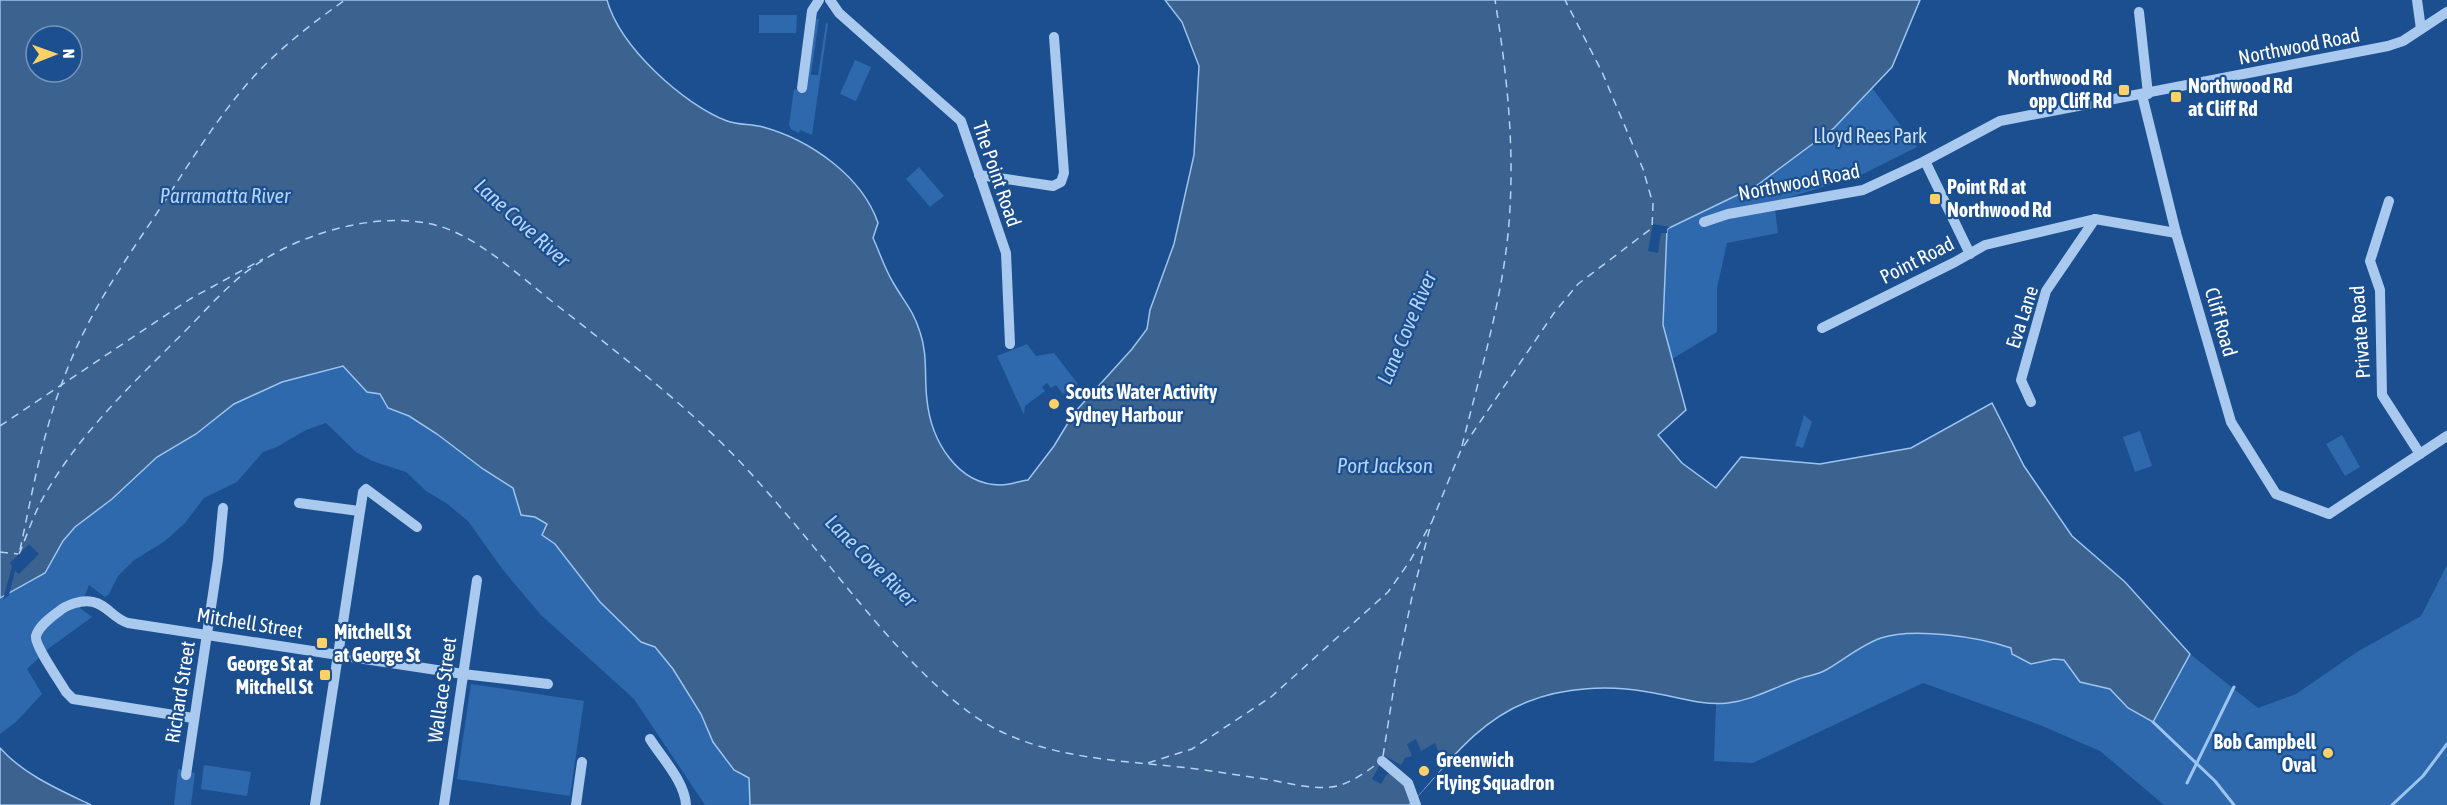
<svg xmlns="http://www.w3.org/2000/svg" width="2447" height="805" font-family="'Asap Condensed',sans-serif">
  <rect width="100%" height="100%" fill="#1b4f8f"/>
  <!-- green -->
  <g fill="#2e69ad">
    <polygon points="759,15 797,15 796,33 759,33"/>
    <polygon points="814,19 819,19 811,75 818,75 826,23 828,24 812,135 800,130 799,133 791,129 789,125 794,89 798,90"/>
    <polygon points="855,60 871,67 856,101 840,94"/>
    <polygon points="1872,88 1917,147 1859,176 1774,202 1778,233 1727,243 1717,288 1717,332 1672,359 1663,325 1667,229 1756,186 1834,128"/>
    <polygon points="919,167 944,196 930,207 906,179"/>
    <polygon points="1027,344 1036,356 1054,353 1078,384 1063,394 1056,385 1051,388 1047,383 1042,387 1045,391 1025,406 1024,415 997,356"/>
    <polygon points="343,365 367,392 380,394 388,408 409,416 437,434 513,488 521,515 535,517 547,524 542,535 555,544 600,602 641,642 655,647 673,669 701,714 713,742 734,770 749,777 750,805 705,805 634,699 541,615 503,570 468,521 446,503 426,491 406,472 372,461 356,452 326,423 306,430 277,447 263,452 237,482 204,498 185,523 165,541 133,561 118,576 109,594 105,597 89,585 80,608 92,617 48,649 27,669 42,694 16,722 0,734 0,598 45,573 63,541 75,527 112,499 157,457 196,434 234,404 282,382"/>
    <polygon points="1804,415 1812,422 1803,448 1795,446"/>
    <polygon points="2140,431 2152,466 2135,472 2123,437"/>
    <polygon points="2342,435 2360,467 2345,476 2326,444"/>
    <path d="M2447 565V805H2164L2100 751 2040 725 1923 683 1753 763 1714 761 1716 704C1747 701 1766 692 1794 680 1801 677 1809 677 1816 673 1837 662 1858 646 1880 638 1913 627 1979 637 2011 648L2012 654 2031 664 2055 659 2064 660 2073 674 2110 689 2127 708 2153 722 2190 654 2258 708 2296 694 2357 652 2421 616Z"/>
    <polygon points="471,684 584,701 570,796 457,779"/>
    <polygon points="204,765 251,772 247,796 201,789"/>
    <polygon points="178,769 195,773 191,805 174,805"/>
  </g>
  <!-- water -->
  <g fill="#3c6290" stroke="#9cc4f0" stroke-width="1.5" fill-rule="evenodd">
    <path d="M0 0H607C620 47 683 104 727 121 738 125 751 124 763 127 810 140 862 176 878 223L873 238C880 253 885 270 894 284 905 303 913 310 920 332 928 355 924 377 927 400 931 440 957 485 1001 485 1011 485 1019 481 1028 480L1054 446 1074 413 1132 349 1147 329 1150 310 1174 244 1194 155 1199 66 1182 22 1165 0H1920L1892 67 1834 128 1756 186 1667 229 1663 325 1686 410 1658 435 1682 463 1716 488 1741 457 1820 464 1911 448 1992 403 2024 466 2072 536 2125 582 2190 654 2153 722 2128 708 2110 689 2080 682 2064 660 2054 659 2031 664 2012 654 2011 648C1979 637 1913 627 1881 638 1861 645 1845 659 1826 670 1817 675 1806 676 1796 680 1773 688 1753 700 1728 703 1700 706 1675 696 1648 692 1609 685 1564 687 1527 702 1476 722 1445 767 1409 805H750L749 778 734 770 713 742 701 714 673 669 655 647 641 642 600 602 555 544 542 535 547 524 535 517 521 515 513 488 483 469 437 434 409 416 388 408 380 394 367 392 343 366 282 382 234 404 196 434 157 457 112 499 75 527 63 541 45 573 0 598ZM36 36H72V72H36Z"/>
    <path d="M0 748C24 775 60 790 91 805H0Z"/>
  </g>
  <!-- pier -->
  <g fill="#1b4f8f">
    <polygon points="1653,224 1670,227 1667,229 1667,233 1661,233 1658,253 1648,251"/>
    <polygon points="29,544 39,554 19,574 15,571 9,595 3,600 12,566 10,563"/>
    <polygon points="1416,739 1421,751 1435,743 1444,766 1418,796 1392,773 1387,774 1381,784 1372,779 1385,756 1401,765 1405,758 1412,756 1407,744"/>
  </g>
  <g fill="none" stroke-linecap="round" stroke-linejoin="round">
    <!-- stream -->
    <g stroke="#9cc4f0" stroke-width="3">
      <polyline points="2153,722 2215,781 2234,805"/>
      <polyline points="2187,783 2234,687"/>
      <polyline points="2392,805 2423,776 2447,744"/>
    </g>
    <!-- ferry -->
    <g stroke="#b5d3f5" stroke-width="1.5" stroke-dasharray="8 6" stroke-linecap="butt">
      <polyline points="0,426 190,299 263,259"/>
      <path d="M1462 446C1480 373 1503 298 1509 223 1515 148 1507 74 1495 0"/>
      <path d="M20 550C32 494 42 436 62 383 85 319 120 268 157 213 186 169 214 122 248 83 276 51 311 24 345 0"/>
      <polyline points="0,552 18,554"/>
      <path d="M19 554C28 533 35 510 47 491 85 426 142 375 194 322 216 299 238 275 265 259 315 228 399 206 455 232 494 250 532 287 567 313 633 365 699 415 755 478 786 513 815 548 844 584 883 631 921 677 970 713 1040 764 1131 759 1211 771 1231 774 1251 777 1271 780 1291 784 1311 789 1331 787 1348 785 1363 774 1377 764"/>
      <polyline points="1383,756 1396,674 1413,592 1431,524 1461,450 1554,313 1578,284 1652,228 1653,204 1643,169 1602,72 1565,0"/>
      <polyline points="1148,763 1192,749 1271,697 1388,592 1410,561 1431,523"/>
    </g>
    <!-- minor -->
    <g stroke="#a9c9ee" stroke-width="10">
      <polyline points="830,0 839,13 961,121 1006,253 1010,344"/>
      <polyline points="2417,0 2421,29"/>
      <polyline points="2139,12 2148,94"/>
      <polyline points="802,88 812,11 819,0"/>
      <polyline points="2142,95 2176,233 2231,422 2276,494 2329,514 2447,436"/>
      <polyline points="1925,161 1970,254"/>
      <polyline points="979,175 1053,186 1061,182 1064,173 1054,37"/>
      <polyline points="2389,201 2370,261 2380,290 2382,395 2420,454"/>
      <polyline points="1704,222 1728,214 1863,190 1925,161 2000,121 2388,46 2403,41 2447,12"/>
      <polyline points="1822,328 1955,262 1985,245 2095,219 2176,233"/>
      <polyline points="2031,402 2021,380 2046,291 2095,219"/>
      <polyline points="299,503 359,511"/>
      <path d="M193 718 73 699 66 692C61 683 34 645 36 636 39 626 50 618 58 612 66 605 82 599 93 602 106 604 114 619 128 623L463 674 548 684"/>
      <path d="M650 739C662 758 685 782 686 805"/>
      <polyline points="1382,761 1408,783 1416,805"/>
      <polyline points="186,775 218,560 223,508"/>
      <polyline points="315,805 363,492 366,489 417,527"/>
      <polyline points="444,805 477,580"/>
      <polyline points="576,805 582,762"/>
    </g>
  </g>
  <!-- markers -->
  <g fill="#ffd166" stroke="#1b4f8f" stroke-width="2">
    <rect x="2118" y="84" width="12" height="12" rx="3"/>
    <rect x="2170" y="91" width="12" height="12" rx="3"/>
    <rect x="1929" y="193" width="12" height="12" rx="3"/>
    <circle cx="1054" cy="404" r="6"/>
    <rect x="316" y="637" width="12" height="12" rx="3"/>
    <rect x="319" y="669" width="12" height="12" rx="3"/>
    <circle cx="2328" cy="753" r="6"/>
    <circle cx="1424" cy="771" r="6"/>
  </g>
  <g text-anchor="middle" stroke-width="4.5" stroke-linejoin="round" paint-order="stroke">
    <!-- street labels -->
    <g font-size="20" fill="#fff" stroke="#1b4f8f">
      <text transform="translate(2299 46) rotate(-11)" y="7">Northwood Road</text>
      <text transform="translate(997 174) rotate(71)" y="7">The Point Road</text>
      <text transform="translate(1799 182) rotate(-11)" y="7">Northwood Road</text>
      <text transform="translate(1917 260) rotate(-27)" y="7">Point Road</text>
      <text transform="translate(2022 317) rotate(-72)" y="7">Eva Lane</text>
      <text transform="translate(2221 322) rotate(74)" y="7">Cliff Road</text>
      <text transform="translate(2360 332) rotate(-94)" y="7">Private Road</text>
      <text transform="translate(250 623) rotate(9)" y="7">Mitchell Street</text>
      <text transform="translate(442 690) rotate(-82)" y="7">Wallace Street</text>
      <text transform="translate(180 692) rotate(-81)" y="7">Richard Street</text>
    </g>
    <!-- poi labels -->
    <g font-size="20" font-weight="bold" fill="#fff" stroke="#1b4f8f" text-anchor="start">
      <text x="2112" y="85" text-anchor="end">Northwood Rd<tspan x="2112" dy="23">opp Cliff Rd</tspan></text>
      <text x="2188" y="93">Northwood Rd<tspan x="2188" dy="23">at Cliff Rd</tspan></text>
      <text x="1947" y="194">Point Rd at<tspan x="1947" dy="23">Northwood Rd</tspan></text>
      <text x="1066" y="399">Scouts Water Activity<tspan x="1066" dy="23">Sydney Harbour</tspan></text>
      <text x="334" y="639">Mitchell St<tspan x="334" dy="23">at George St</tspan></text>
      <text x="313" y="671" text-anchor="end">George St at<tspan x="313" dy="23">Mitchell St</tspan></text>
      <text x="2316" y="749" text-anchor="end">Bob Campbell<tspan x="2316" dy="23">Oval</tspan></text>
      <text x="1436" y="767">Greenwich<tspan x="1436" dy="23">Flying Squadron</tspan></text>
    </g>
    <!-- park labels -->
    <g font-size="20" fill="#cfe3fa" stroke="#1b4f8f">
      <text x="1870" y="143">Lloyd Rees Park</text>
    </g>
    <!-- water labels -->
    <g font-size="21" font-style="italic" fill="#b5d3f5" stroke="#1b4f8f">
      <text x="225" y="203">Parramatta River</text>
      <text transform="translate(522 223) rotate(42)" y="7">Lane Cove River</text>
      <text transform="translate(1407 328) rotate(-67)" y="7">Lane Cove River</text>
      <text x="1385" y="473">Port Jackson</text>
      <text transform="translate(871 561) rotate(45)" y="7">Lane Cove River</text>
    </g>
  </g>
  <!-- north arrow -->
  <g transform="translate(54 54) rotate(89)"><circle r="28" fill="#1b4f8f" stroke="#7695bc" stroke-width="1.5"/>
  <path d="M0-4.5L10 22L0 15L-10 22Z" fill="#ffd166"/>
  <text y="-9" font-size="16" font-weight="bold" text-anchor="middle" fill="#ffffff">N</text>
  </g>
</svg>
